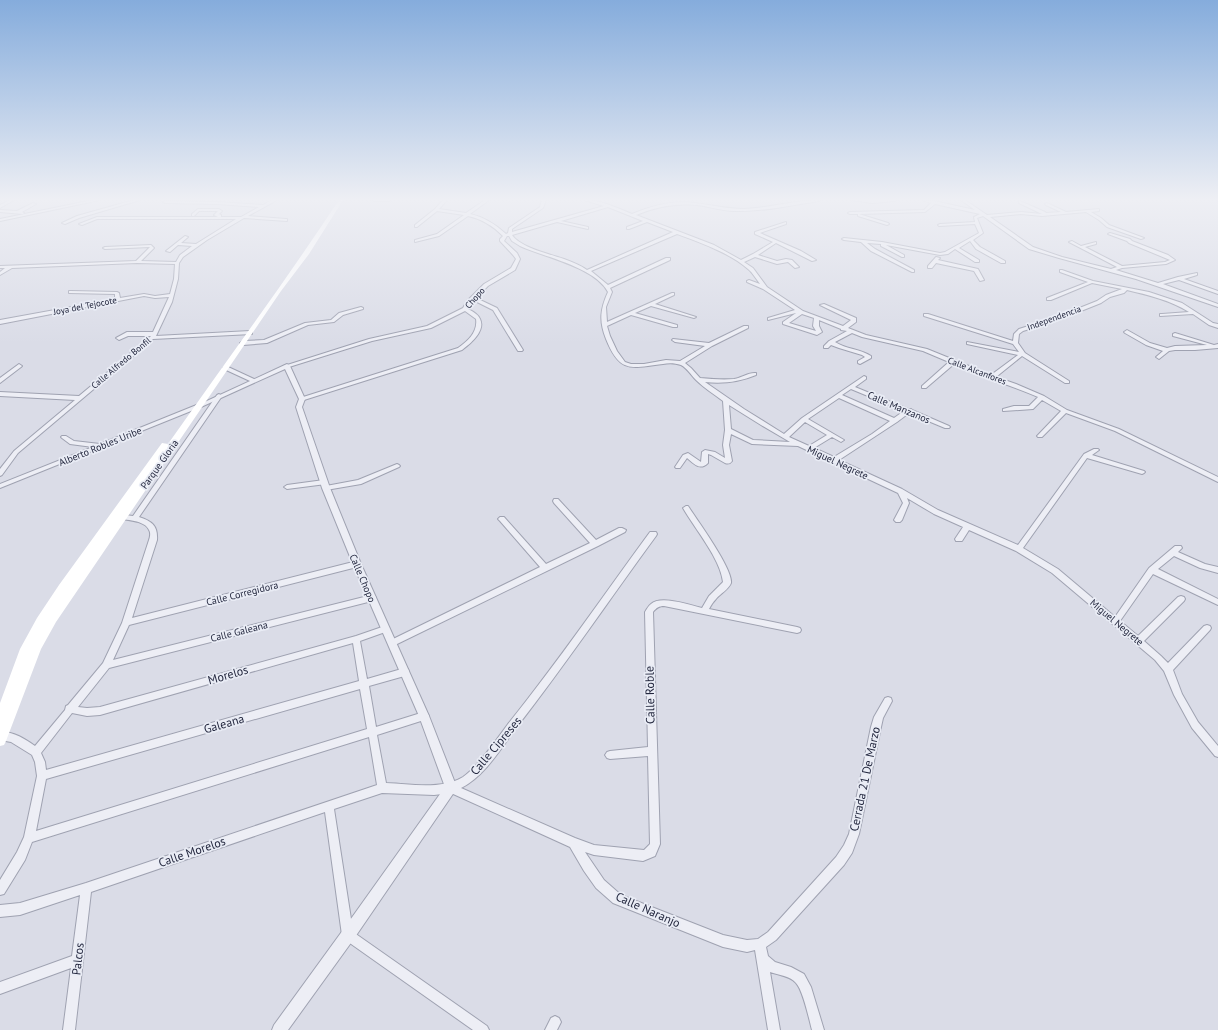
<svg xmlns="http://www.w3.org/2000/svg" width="1218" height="1030" font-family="'PT Sans',sans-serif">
  <rect width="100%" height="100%" fill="#dadce7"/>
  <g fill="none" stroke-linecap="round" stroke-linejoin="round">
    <!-- minor casing -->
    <g stroke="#9fa2b1" stroke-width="2">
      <g id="minor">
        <polygon points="10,200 14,200 0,208 0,205"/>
        <polygon points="93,200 100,200 0,221 0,219"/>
        <polygon points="134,200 140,200 79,218 65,224 62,223 77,216"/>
        <polygon points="272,200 277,200 248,216 286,219 287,219 287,221 244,218 207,240 183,257 179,263 178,279 172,302 156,336 250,331 252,332 252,334 153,339 18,453 2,475 0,476 0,469 14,451 75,400 0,396 0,392 79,396 150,337 151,336 128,336 119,340 116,338 127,332 153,332 169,297 155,298 144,296 0,324 0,320 115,299 115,294 69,293 69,291 71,291 117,292 119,293 120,298 144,294 155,296 170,294 174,279 175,264 137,263 12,268 0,275 0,272 5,268 0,268 0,266 136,261 150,247 105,249 103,248 105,247 151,245 154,248 141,261 176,262 180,255 192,246 178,245 170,252 166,251 185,236 188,237 181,243 196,244 236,219 97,219 82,225 79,224 97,217 218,217 214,215 218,211 199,211 194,216 192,216 192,214 198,209 219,209 222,211 219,214 221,215 221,217 241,217 259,207 217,204 165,203 163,202 165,201 217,202 263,205"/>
        <polygon points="372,200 390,200 388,201 374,201"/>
        <path d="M443 200H447L439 209 466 213 485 200H489L470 214C484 217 495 224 506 234L508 233 509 228 540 207 542 200H546L543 208 512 229V232L604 206 584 200C601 200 617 208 632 214 653 205 673 200 695 203 712 205 727 209 744 209 770 208 795 200 821 200L819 201C791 205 763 212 734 211 724 211 714 208 704 206 680 202 658 206 636 215L714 245 741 260 753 254 773 242 755 234V232L786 222V224L760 233 801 251 816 260 812 261 776 243 758 255 777 261 786 259 792 260 799 267 795 268 788 262 777 264 755 257 744 262 753 268 767 287 803 311 843 326 851 320 820 305 824 304 856 318V322L848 328 866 335 927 349 991 375 1018 355 967 344V342L1019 352 1013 344 924 316V314H928L1013 341 1014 334 1019 329 1057 317 1097 301 1106 295 1122 289 1092 283 1051 300H1047V298L1088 282 1060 272V270H1062L1093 281 1149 292 1182 303 1213 323 1218 324V328L1209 325 1193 314 1160 316V314H1162L1189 312C1170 300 1148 295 1127 290L1124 293 1110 297 1101 303 1061 319 1023 331 1019 334 1018 343 1025 353 1069 381V383H1065L1022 356 996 377 1016 384 1044 396 1067 410 1119 429 1218 477V482L1115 431 1066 413 1042 437H1038L1037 436 1038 435 1061 411 1042 400 1033 409 1003 411V409L1014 406H1029L1038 397C1010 385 982 377 954 364L926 388H922V386L949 362 923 351 862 337 852 333 835 342C846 349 860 349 871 356V358L860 364 858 363V361L865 357 862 355 839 348 831 345 828 348H824V346L829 341 847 331 841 330V329L819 320V326L822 332 817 335 783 324V322L796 313 768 320V318L795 310 763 289 747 282V281L749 280 760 284C756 279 753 273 748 269 730 253 699 242 677 234L591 271 608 285 666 258H670V260L610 288 612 292 606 307 607 322 672 293H674V295L655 304 696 317 694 318 651 306 635 313 677 325V327H673L631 315 607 326 610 336 617 351 625 362 631 364H644L666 360 680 361 705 346 675 342 672 340 673 339 709 343 744 326H748V328L712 346 685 363 691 368 700 378C711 379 723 380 734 379 741 378 749 372 756 373V375C739 382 723 384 705 382L744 409 784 434 802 418 864 376 866 377V379L855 387 908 409H911L912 410 949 426 950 427 949 428H945L909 413 897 422 839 460 902 489 938 510 1018 545 1084 454 1094 449H1098L1099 450 1092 455 1144 471 1145 472 1144 473 1142 474 1087 458 1023 548 1058 569 1115 617 1149 568 1175 546H1181L1182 548 1178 552 1205 564 1218 567V573L1200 568 1174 556 1158 569 1218 599V605L1153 574 1120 621 1138 636 1178 597 1181 596 1184 597 1185 599 1184 601 1144 641 1161 656 1168 663 1204 626 1207 625 1210 626 1211 628 1210 630 1173 670 1182 694 1198 722 1218 746V757L1215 756 1192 728 1174 695 1164 671 1155 660 1052 573 1016 551 969 530 962 541H956L955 539 963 527 934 514 907 498 909 503 902 520 900 522H896L894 520 903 503 898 493 798 446 752 444 731 434 729 445 732 461C730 464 728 464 725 463L711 455 708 454V463C700 471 694 464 687 458L680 468H676L675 467 683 455 688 453 701 462 702 452 705 450 715 452 725 458 723 445 725 430 723 401C714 394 704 388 696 380 691 375 687 368 681 365 675 363 668 363 663 364 631 368 620 374 606 339 599 321 600 310 608 292 595 267 544 257 520 246L512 241 509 236H507L504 241 517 253 520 259 515 270 488 286 476 298 497 308 523 350 522 351H518L493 310 473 300 468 309C472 311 478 314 480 319 486 331 470 344 462 350L304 400H300V398L458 348C468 341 478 332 476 319L465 311 431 328 372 341 289 367 287 368 284 366 369 339 427 326 463 308 467 301 484 284 511 268 516 259 513 255 500 241V239L503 236C493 226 482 219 468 216L439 236 415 242V240L437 234 464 215 437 211 417 227H415V225L435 209ZM608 207 643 221 627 227V229H629L647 222 673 232 587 270C580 265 572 262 564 259 550 254 521 248 512 235L557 222 588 229V227L561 221ZM802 314 814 318 813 326 816 331 789 323ZM851 389 904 411 894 418 842 395ZM839 398 890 421 872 434 834 457 814 448 832 437 841 442 844 440 808 419ZM729 405 761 425 790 442 753 440 731 429ZM805 422 827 435 809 446 789 437Z"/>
        <polygon points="852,200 897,200 895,201 872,203"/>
        <polygon points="922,200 934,201 975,210 961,200 965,200 987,215 1021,212 1042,214 1019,203 1019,201 1020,201 1045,212 1046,213 1061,212 1046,205 1045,204 1047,203 1066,212 1099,209 1099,211 1091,212 1101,218 1109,225 1144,238 1141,239 1107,227 1099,220 1086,212 1042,216 1021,214 990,217 1033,247 1062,257 1111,269 1117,267 1069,242 1072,241 1081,246 1096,242 1096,244 1085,247 1122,266 1165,262 1170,260 1129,243 1127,241 1108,234 1110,233 1130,239 1132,241 1168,255 1175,260 1166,264 1122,268 1116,270 1158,283 1178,277 1197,273 1197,275 1184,279 1218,291 1218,294 1179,280 1163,284 1218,304 1218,307 1136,279 1059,258 1029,249 983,216 977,218 983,233 973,240 980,247 1005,261 1005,263 1001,263 976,249 970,241 959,248 979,260 979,262 975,262 955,249 948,254 940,255 886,245 904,255 904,257 902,257 881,246 881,244 867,243 875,249 914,270 914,272 912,272 871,251 861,242 844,240 842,239 844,238 882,242 940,253 945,252 979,233 975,224 939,226 938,225 940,224 975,222 974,217 980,214 935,204 925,212 859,214 888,223 889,224 887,225 858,216 858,214 850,214 848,213 850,212 924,210 931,203"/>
        <polygon points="33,203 36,204 22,212 24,213 23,214 0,212 0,210 17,211"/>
        <polygon points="936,257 940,258 938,260 978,269 984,280 980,281 974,271 936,263 932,268 928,268 928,266"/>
        <polygon points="361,307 363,308 363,309 343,315 334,322 308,325 267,343 243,345 240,343 243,341 264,340 305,323 331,320 339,313"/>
        <polygon points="1127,330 1150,343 1167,348 1175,346 1207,345 1173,336 1173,334 1175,333 1214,345 1218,344 1218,348 1195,350 1175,350 1169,351 1159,359 1156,357 1163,351 1146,345 1125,333 1124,332"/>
        <polygon points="19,364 22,366 21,367 0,383 0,378"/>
        <polygon points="226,366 254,379 255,380 254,381 250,381 224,369 223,368"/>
        <path d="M219 394 222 396 139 517C152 521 158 526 157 540L132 618 357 561 360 562 361 564 360 566 357 567 129 625 113 660 372 595 375 596 376 598 375 600 372 601 109 668 78 707 87 708 100 707 356 636 385 626 388 627 389 629 388 631 360 641 367 679 405 668 408 669 409 672 408 675 369 686 376 727 424 712 427 713 429 716 427 719 424 720 377 735 386 783C410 784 442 790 463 777 478 767 497 739 508 724 558 662 603 596 650 532H656L657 534 656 536C609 600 565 665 516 728 501 748 485 776 461 788L575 838 594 845 644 850 650 844 648 756 610 759 607 758 605 755 607 752 610 751 648 747 645 612C647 609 648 606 651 604 661 595 689 605 702 608L709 596 723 582C720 558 695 529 683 508L686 506H688C697 520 733 569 731 583 729 589 720 594 716 599 713 602 711 605 709 609L797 627 800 628 801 630 800 632 797 633 664 606C659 606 656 608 653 612L660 844 655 856 643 861 594 855 585 852 604 880 621 895 723 935 747 940 758 939 768 932 836 857 844 845 849 834 871 727 874 717 885 698 888 697 891 698 892 701 883 718 881 727 859 834 852 853 844 865 776 940 766 947 768 956 775 962 791 967 804 974 811 987 824 1030H812C809 1019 803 990 796 983 791 976 778 975 770 972L780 1030H768L755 950 747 952 723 947 613 903 596 888 584 871 570 847 451 793 434 795 382 793 334 809 353 932 487 1026 489 1030H473L344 939 342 935 325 812 91 892 75 1030H63L71 968 0 994V982L72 956 80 895 20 915 0 917V905L20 903 86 883 377 785 369 737 32 842 25 860 4 894 0 895V880L17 852 24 837 37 776 35 762 32 755 11 742 0 740V732C13 731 25 739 35 746L65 710 66 706 68 705 103 663 122 623 149 540C150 537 151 533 149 530 145 520 125 520 116 518L114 516 118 514 133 516 217 395ZM353 643 359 681 46 770 45 762 41 753 72 713 87 716 100 715ZM360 689 367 729 36 831 46 779Z"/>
        <polygon points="199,404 202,406 201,407 0,488 0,484 93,447 70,444 62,438 61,437 62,436 66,436 74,441 100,444"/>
        <polygon points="397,464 399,465 400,466 399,467 361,484 326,490 323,488 326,486 358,480"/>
        <polygon points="324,480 326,480 327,482 326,484 287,489 284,487 287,485"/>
        <polygon points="554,499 558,499 596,540 619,528 622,528 626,530 625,532 598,546 395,645 392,646 389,645 388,643 389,641 540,567 500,521 498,519 500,517 504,517 546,564 590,543 554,503 553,501"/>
        <polygon points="555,1016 559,1018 561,1022 557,1030 545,1030 551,1018"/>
      </g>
    </g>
    <!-- tertiary casing -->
    <g stroke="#9fa2b1" stroke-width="2">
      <polygon id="tertiary" points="287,364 290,366 305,399 302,407 330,488 361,564 429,716 457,788 353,940 288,1030 272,1030 274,1025 343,930 445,787 419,716 353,564 322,488 296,407 299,399 285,369 201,407 197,407 196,406"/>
    </g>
    <!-- minor -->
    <use href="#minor" fill="#edeef5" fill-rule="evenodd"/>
    <!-- tertiary -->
    <use href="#tertiary" fill="#edeef5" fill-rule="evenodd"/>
    <!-- secondary -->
    <path fill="#fff" fill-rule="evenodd" d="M339 200H343L309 254 281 291 56 622 41 649 6 741 4 745 0 746V703L20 649 37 618 59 585 162 443 168 444C225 363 284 283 339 200Z"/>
  </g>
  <!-- sky -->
  <linearGradient id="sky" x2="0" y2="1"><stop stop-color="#85acdc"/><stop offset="0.58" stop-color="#eeeff4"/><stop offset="1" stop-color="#eeeff4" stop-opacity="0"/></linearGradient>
  <rect width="1218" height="344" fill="url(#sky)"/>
  <g text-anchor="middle" stroke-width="3.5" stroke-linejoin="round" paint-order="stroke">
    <!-- far-street labels -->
    <g font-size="9" fill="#23273e" stroke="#e9ecf5">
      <text transform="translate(475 298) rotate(-48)" y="3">Chopo</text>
      <text transform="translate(85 306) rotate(-11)" y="3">Joya del Tejocote</text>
      <text transform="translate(1054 318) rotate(-20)" y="3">Independencia</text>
      <text transform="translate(121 363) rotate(-40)" y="3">Calle Alfredo Bonfil</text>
      <text transform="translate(977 371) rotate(21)" y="3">Calle Alcanfores</text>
    </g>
    <!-- street labels -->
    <g font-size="10" fill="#23273e" stroke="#e9ecf5">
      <text transform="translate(899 407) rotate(23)" y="4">Calle Manzanos</text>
      <text transform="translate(100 446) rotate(-22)" y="4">Alberto Robles Uribe</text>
      <text transform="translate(838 462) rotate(25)" y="4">Miguel Negrete</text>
      <text transform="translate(159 464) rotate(-55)" y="4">Parque Gloria</text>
      <text transform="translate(363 578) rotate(67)" y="4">Calle Chopo</text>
      <text transform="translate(242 593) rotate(-14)" y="4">Calle Corregidora</text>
      <text transform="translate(1117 622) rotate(40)" y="4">Miguel Negrete</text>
      <text transform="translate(239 631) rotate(-14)" y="4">Calle Galeana</text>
    </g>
    <!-- near-street labels -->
    <g font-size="12" fill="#23273e" stroke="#e9ecf5">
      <text transform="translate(228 675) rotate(-16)" y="4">Morelos</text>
      <text transform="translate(650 695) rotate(-91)" y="4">Calle Roble</text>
      <text transform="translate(224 724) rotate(-16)" y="4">Galeana</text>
      <text transform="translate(496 746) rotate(-50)" y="4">Calle Cipreses</text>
      <text transform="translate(865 779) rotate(-78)" y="4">Cerrada 21 De Marzo</text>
      <text transform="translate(192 852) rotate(-19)" y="4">Calle Morelos</text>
      <text transform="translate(648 910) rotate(24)" y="4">Calle Naranjo</text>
      <text transform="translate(78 959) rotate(-84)" y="4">Palcos</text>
    </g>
  </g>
</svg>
